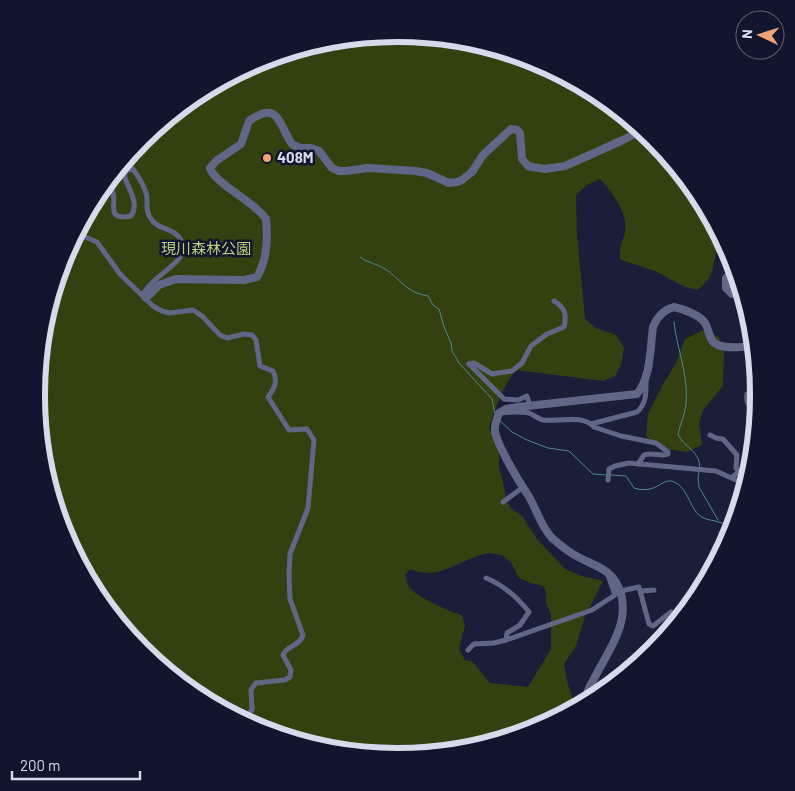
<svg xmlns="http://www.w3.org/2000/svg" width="795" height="791" font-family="Barlow,'Noto Sans JP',sans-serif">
  <rect width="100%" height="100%" fill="#1a1e38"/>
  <!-- green -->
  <g fill="#334111" fill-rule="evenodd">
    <path d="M398 34 468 41 536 61 599 95 654 140 698 195 723 240 720 241C710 263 719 274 697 290L683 286 655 271 621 260C618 249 622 243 625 233 629 214 612 192 600 179L587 185 576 195 577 235 585 319 596 328 616 335 624 348 621 365 615 376 603 381 516 370C502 387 496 407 489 427L499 451V468L503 481 506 499 510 507 522 516 537 539 565 569 582 576 603 581 585 616 576 646 564 664 568 685 576 708 536 730 468 750 397 757 327 750 259 730 196 696 142 651 97 596 63 534 43 466 36 395 43 325 63 257 97 194 142 140 197 95 259 61 327 41ZM490 553 502 555 511 562 519 578 528 582 543 586 546 591V603L551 614V649L528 687 490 683 473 662 465 660 459 649 465 625 462 615C450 612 416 597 409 587 407 584 406 578 405 575L410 569C441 582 461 557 490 553Z"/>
    <polygon points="703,330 719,337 724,352 723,386 703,410 699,424 702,445 687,452 660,448 646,436 648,414 662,386 676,363 685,339"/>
  </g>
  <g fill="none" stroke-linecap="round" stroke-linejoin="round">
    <!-- stream -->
    <g stroke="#50888e" stroke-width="1">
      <path d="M360 257C368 263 377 264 385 269 402 280 405 292 428 296L433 305 439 309 444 327 451 343 452 351 459 363 492 399 495 413"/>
      <path d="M674 322C677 350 689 376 686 404 685 415 680 424 678 434 683 447 700 450 700 468"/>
      <polyline points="499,420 512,432 527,440 548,448 569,451 593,474 607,475"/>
      <polyline points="699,472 698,478 699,487 718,520"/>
      <path d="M611 475 626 476 634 488C639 490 645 490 650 489 657 488 664 480 671 481 686 484 689 505 698 514 706 523 722 518 733 530"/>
      <polyline points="132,640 141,638"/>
    </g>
    <!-- street -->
    <g stroke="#606786" stroke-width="5">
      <path d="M108 181C110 185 112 189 113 193 117 204 105 221 131 216 140 203 128 189 124 175L127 170 133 169C139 177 145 187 147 197 147 205 146 212 151 219 157 229 169 227 177 235 196 255 166 269 155 280 150 284 146 290 142 295"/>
      <path d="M76 233 97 242 120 274 153 306 162 311 170 313 193 310 202 316 220 335 227 338 244 334 252 335 256 340 260 366 273 371C278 381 275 388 268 397L289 430 307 429 314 440 308 508 290 554 289 574 290 599 303 635C300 646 286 646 283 655L291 670 290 677 285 680 256 683 251 690 252 710 242 721"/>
      <path d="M469 364 474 363 492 374 512 371 522 363 531 346 547 334 564 327C567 315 565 307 554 301"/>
      <polyline points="469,364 504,399 518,400 527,396 530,406"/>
      <path d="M501 413C510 412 520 411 529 413 534 415 538 419 543 420 557 422 583 414 594 427L621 436 656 443 668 452V454C661 457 653 452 644 455L638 464"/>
      <path d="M757 416C752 410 745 403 747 394L759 396"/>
      <path d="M591 424 637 412C647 403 646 392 646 380"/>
      <polyline points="710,435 716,438 723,439 737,455 736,468 739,472 732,477"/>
      <polyline points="608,480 609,469 615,466 629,463 716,471 747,485"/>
      <polyline points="503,502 522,488"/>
      <path d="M486 578C503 585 518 598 529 612L520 625 507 633 506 640"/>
      <polyline points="621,591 639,587 649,624 653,626 671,612 672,629"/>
      <polyline points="641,591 654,590"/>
      <polyline points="468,650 474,644 494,643 506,640 592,610 615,595 608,575"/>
    </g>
    <!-- secondary -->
    <g stroke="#606786" stroke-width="8">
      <polyline points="735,269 726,278 726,288 732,294 743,294"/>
      <path d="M146 298 159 285 176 279 244 280 257 277C267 260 268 238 266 219 254 201 215 184 210 168L216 161 241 144 249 121C281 98 279 129 293 145L301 148H311L319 151 332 168 339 171H346L368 168 416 171 427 173 449 183 457 182 462 180 472 172 483 155 511 129 517 130 520 133 522 159 528 166 532 167 545 169 565 166 623 140 642 130"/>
      <path d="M586 703C585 693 591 684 596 675 609 650 629 624 621 594 615 571 598 567 580 558 570 553 561 546 552 538 540 526 536 506 526 492 518 480 497 445 495 431 494 425 497 419 499 413L506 409 518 407 637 394C651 377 650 349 653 327 657 317 663 310 674 307 683 309 700 315 705 323 709 329 709 341 716 344 726 350 743 346 755 347"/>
    </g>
  </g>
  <!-- markers -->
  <circle fill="#efa377" stroke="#11152e" stroke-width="2" cx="267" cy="158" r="5"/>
  <g text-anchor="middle" stroke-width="5" stroke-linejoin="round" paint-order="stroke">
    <!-- poi labels -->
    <g font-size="15" font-weight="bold" fill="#d6dbec" stroke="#11152e" text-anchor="start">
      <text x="277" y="163">408M</text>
    </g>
    <!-- park labels -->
    <g font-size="15" fill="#b7d47a" stroke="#11152e">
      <text x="206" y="254">現川森林公園</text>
    </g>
  </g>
  <!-- crop -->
  <path d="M0 0H795V791H0ZM397 42H398A352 352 0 0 1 750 394V396A352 352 0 0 1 398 748H397A352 352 0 0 1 45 396V394A352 352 0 0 1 397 42Z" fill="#11152e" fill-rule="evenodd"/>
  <path fill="none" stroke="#d6dbec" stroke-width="6" d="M397 42H398A352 352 0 0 1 750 394V396A352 352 0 0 1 398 748H397A352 352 0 0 1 45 396V394A352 352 0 0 1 397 42Z"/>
  <!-- north arrow -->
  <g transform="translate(760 35) rotate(274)"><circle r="24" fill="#11152e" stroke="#60647a"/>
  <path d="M0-4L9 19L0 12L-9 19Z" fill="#efa377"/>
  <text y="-8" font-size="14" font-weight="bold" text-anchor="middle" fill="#d6dbec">N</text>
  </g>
  <!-- scale -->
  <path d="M12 771v8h128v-8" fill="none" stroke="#d6dbec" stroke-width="2.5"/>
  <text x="20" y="771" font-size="15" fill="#d6dbec" stroke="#11152e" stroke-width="4" paint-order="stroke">200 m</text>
</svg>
